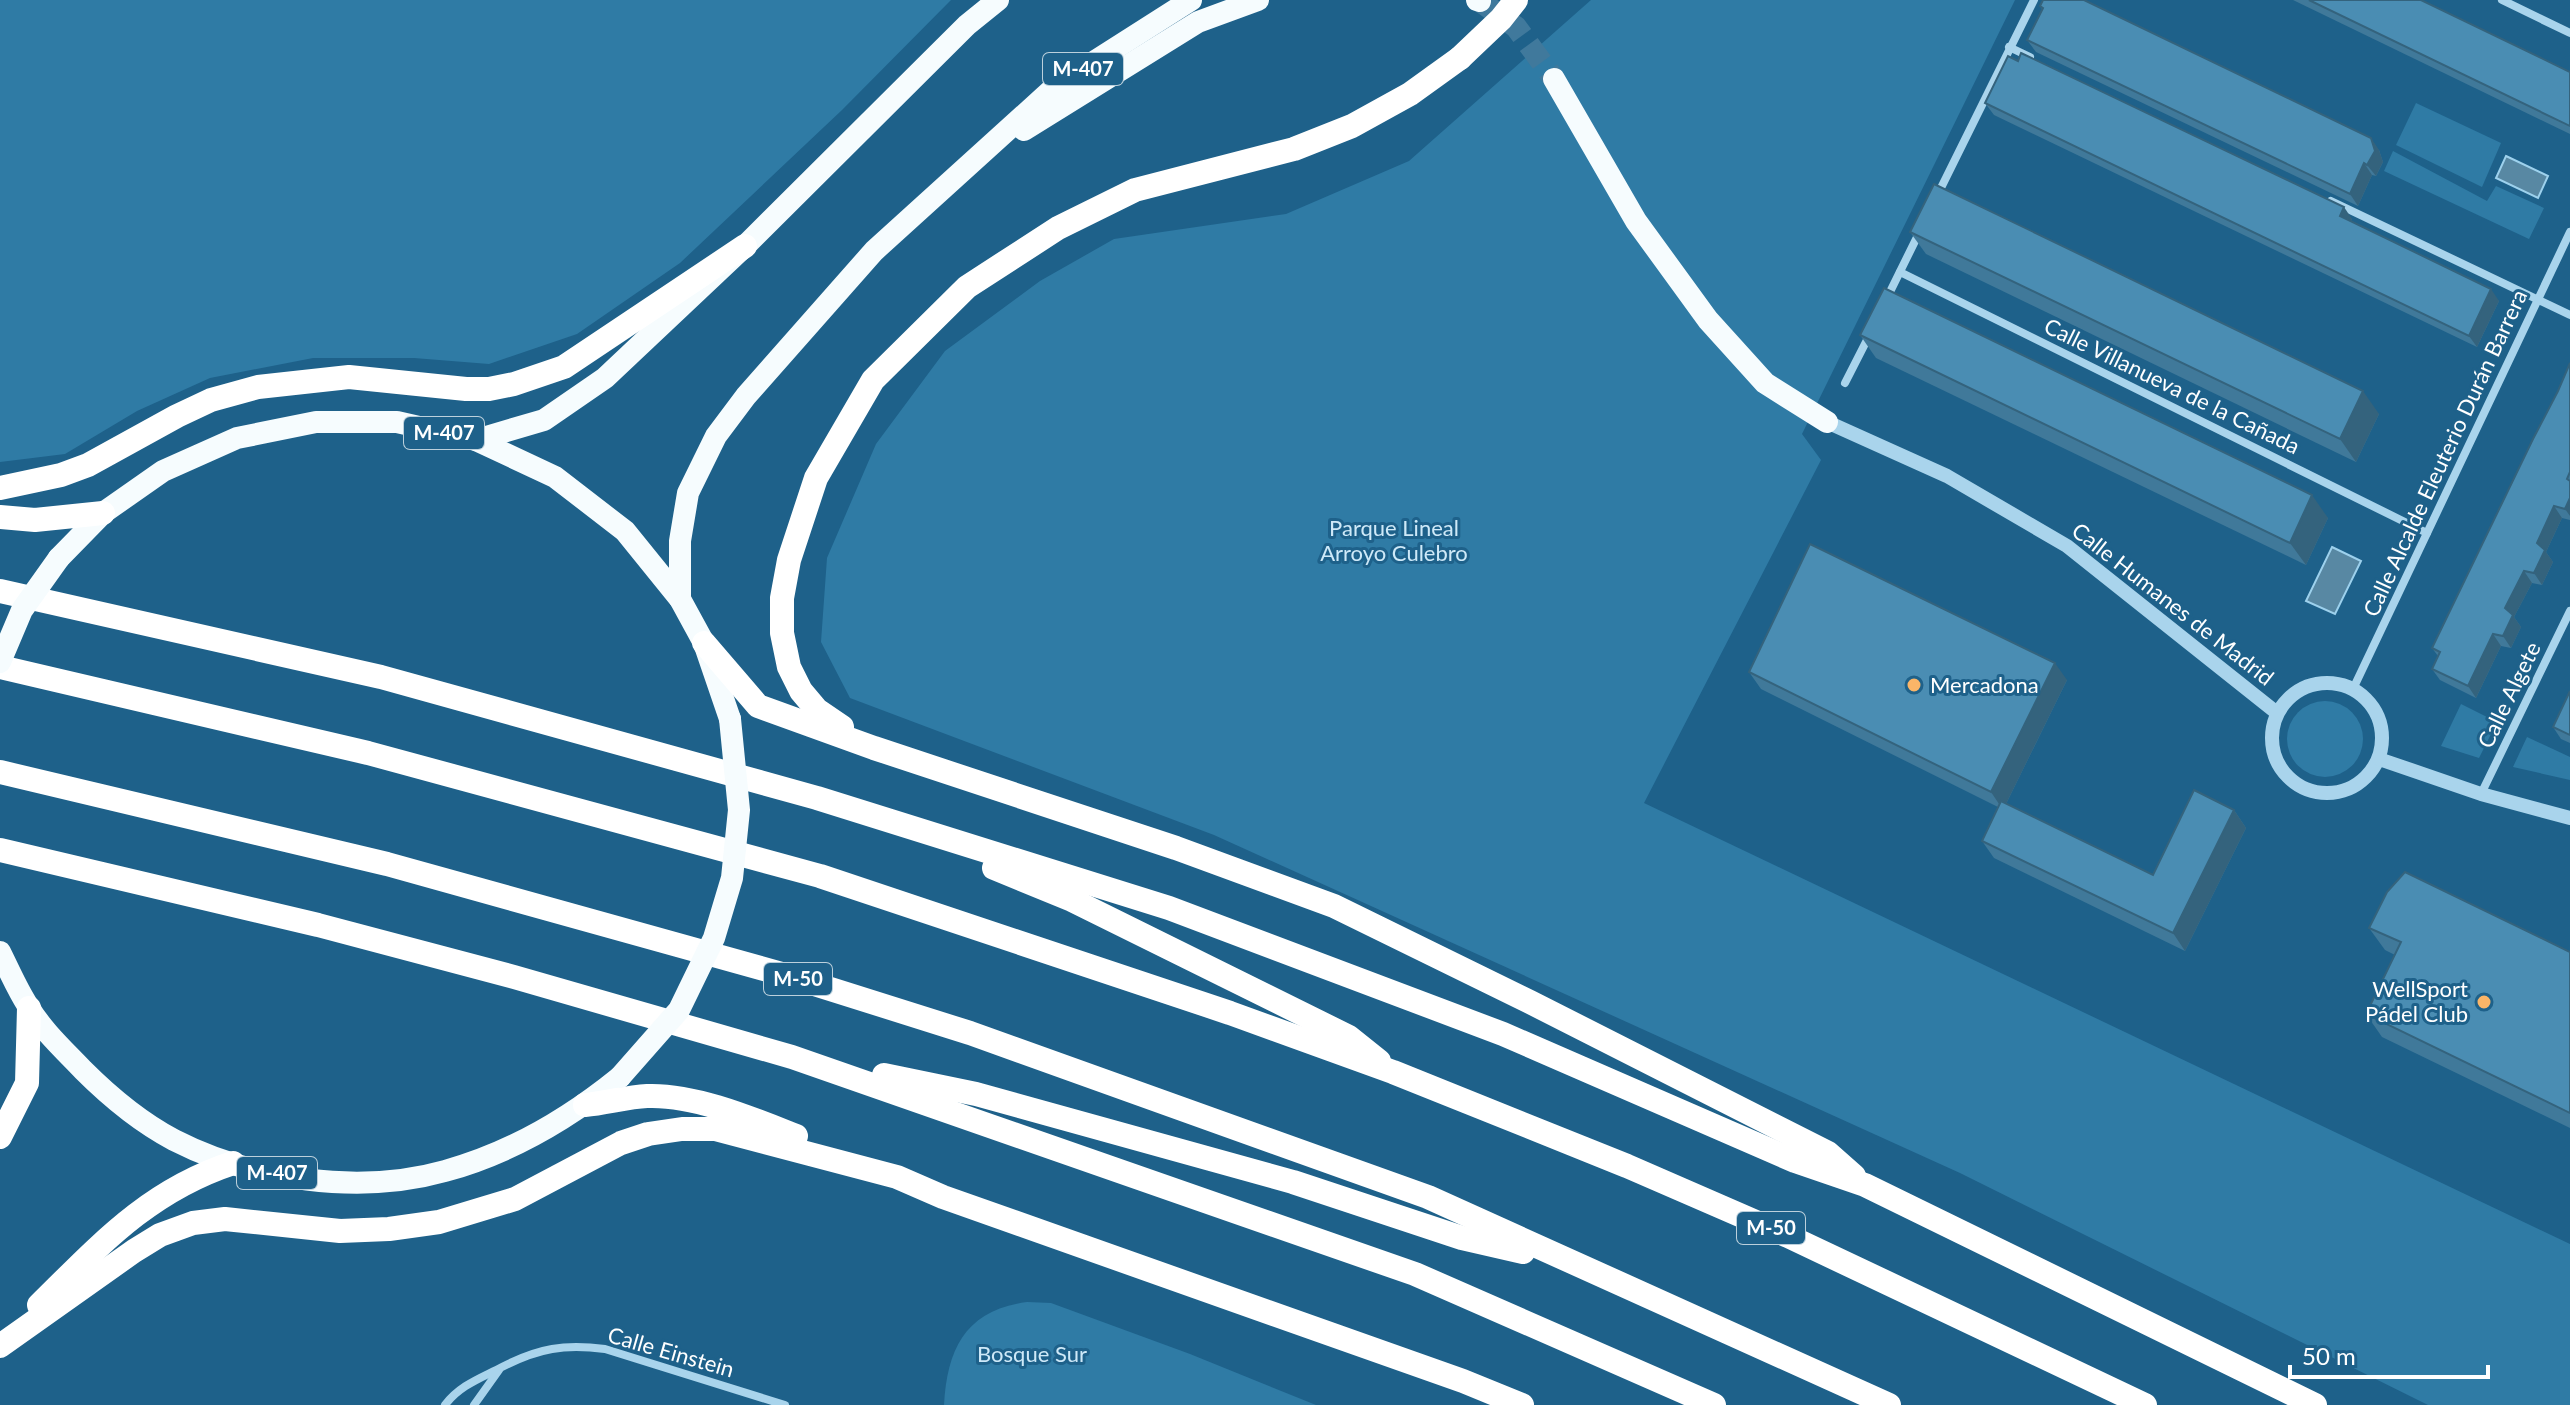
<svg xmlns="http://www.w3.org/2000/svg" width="2570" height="1405" font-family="Lato,sans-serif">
  <rect width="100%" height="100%" fill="#1e618a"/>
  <!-- green -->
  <g fill="#2f7ba5">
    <polygon points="0,0 951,0 842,110 680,263 577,334 489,364 414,358 313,358 210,378 137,411 65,454 0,462"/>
    <polygon points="1591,0 2015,0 1802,434 1821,460 1644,803 2570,1244 2570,1405 2428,1405 1960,1173 1214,835 850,698 821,642 827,558 876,444 945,351 1040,281 1114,239 1286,214 1409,161"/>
    <polygon points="2416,103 2501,143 2482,187 2396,145"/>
    <polygon points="2393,151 2487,201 2496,186 2544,208 2529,239 2384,171"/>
    <circle cx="2325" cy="739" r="38"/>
    <polygon points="2461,704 2497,722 2479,758 2441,746"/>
    <polygon points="2527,737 2570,757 2570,780 2513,767"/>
    <path d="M1027 1302 1051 1303 1190 1354 1316 1405H944C947 1347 967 1310 1027 1302Z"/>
  </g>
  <!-- water -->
  <g fill="#5888a3" stroke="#9dd1ed" stroke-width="2">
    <polygon points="2506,156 2548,176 2538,198 2496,178"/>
    <polygon points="2332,547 2361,561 2335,614 2306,601"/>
  </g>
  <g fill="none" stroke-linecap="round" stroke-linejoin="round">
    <!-- trunk-tunnel -->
    <polyline stroke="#40799c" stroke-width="22" stroke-dasharray="22 11" stroke-linecap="butt" points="1480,1 1516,27 1554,79"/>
    <!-- minor -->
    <g stroke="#a9d4ec" stroke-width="8">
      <polyline points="2502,0 2570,33"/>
      <polyline points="2009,47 2030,57"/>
      <polyline points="1937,196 2034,0"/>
      <polyline points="2331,201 2570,315"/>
      <polyline points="1900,272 2427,533"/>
      <polyline points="1886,300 1921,229"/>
      <polyline points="1845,383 1870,334"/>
      <polyline points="2353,689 2570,232"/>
      <polyline points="2481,794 2570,611"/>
      <path d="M445 1405C460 1385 481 1378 502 1367 539 1348 564 1344 605 1349L785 1405"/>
      <polyline points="474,1405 499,1370"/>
    </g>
    <!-- tertiary -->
    <g stroke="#a9d4ec" stroke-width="14">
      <polyline points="1827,422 1947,476 2067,546 2277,713"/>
      <circle cx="2327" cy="738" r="55"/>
      <polyline points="2379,759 2481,794 2570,818"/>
    </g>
    <!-- trunk -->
    <g stroke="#f6fcfe" stroke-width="22">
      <polyline points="1477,0 1480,1"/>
      <polyline points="1554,79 1636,221 1708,320 1765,383 1827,422"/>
      <polyline points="1024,130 1198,22 1258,0"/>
      <polyline points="476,440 544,420 605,378 745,246 967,25 998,0"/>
      <polyline points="59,558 103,513 163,471 237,438 316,422 397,422 476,440 555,477 625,531 680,599 704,643 730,719"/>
      <polyline points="680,599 680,541 688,493 716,436 746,396 874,251 1056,86 1191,0"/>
      <path d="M0 952C9 970 17 989 28 1006 42 1030 64 1050 83 1070 110 1097 140 1122 174 1140 252 1180 360 1195 445 1171 511 1153 567 1120 620 1077"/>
    </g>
    <!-- motorway -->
    <g stroke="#fff" stroke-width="24">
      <polyline points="0,488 61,475 88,465 177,416 211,400 258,387 349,377 466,389 489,389 514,384 564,367 745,246"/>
      <polyline points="0,517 35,520 103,513"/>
      <polyline points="0,591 381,677 817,798 1169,908 1503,1034 1795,1161 1865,1185 2315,1405"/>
      <polyline points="704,643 758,706 874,748 1176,848 1334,906 1530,1002 1828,1153 1854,1176"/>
      <polyline points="0,667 368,753 820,876 1230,1013 1393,1072 1627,1166 1788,1236 2145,1405"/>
      <polyline points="842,727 817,710 801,691 789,667 782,633 782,598 789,560 816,478 873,380 967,287 1058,228 1135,190 1294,149 1352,126 1410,94 1460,58"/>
      <polyline points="0,772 387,864 789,976 970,1033 1428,1197 1889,1405"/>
      <polyline points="0,850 318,925 514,977 792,1057 1415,1274 1714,1405"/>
      <polyline points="994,868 1072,900 1349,1037 1379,1061"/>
      <polyline points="884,1075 976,1094 1293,1182 1462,1238 1523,1252"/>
      <path d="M585 1105C606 1103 627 1097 647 1096 694 1094 753 1119 796 1136"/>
      <polyline points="0,1137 27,1083 29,1008"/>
      <path d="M39 1305C100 1245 148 1191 233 1163"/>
      <polyline points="0,1346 134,1251 160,1235 193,1223 225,1219 340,1231 389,1229 439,1222 515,1199 621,1143 648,1134 682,1129 715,1129 897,1177 943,1197 1463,1381 1522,1405"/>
    </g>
    <!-- trunk-bridge -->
    <g stroke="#f6fcfe" stroke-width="22">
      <polyline points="0,662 22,610 59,558"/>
      <polyline points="620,1077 679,1010 714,938 732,878 739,810 730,719"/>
    </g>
    <!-- motorway-bridge -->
    <polyline stroke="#fff" stroke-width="24" points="1460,58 1501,19 1516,0"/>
  </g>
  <!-- wall -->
  <g fill="#40799a">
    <polygon points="2293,0 2421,0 2570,72 2570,134"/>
    <polygon points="2040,6 2379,150 2383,162 2376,176 2372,175 2358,206 2036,52 2027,40 2042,9"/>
    <polygon points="1985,103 2352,219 2351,221 2499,301 2477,347 1994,115"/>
    <polygon points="1910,232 2379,414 2356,462 1926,254"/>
    <polygon points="1860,335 2328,518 2306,565 1876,358"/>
    <polygon points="2570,363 2570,520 2562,518 2546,552 2553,562 2542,585 2532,583 2514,617 2521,627 2511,648 2501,646 2476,698 2440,680 2432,669 2438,656 2432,648 2558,391"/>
    <polygon points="1749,672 2067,680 2006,804 2153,875 2234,810 2246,828 2185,951 1994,858 1982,841 1998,807 1761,689"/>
    <polygon points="2570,691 2570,743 2561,739 2553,727"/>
    <polygon points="2369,928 2570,952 2570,1128 2382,1037 2366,1014 2395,955 2385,950"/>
  </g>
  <!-- shaded-wall -->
  <g fill="#34637d">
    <polygon points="2371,138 2379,150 2383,162 2376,176 2367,165"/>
    <polygon points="2364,163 2372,175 2358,206 2350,194"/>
    <polygon points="2344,207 2352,219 2348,228 2340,216"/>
    <polygon points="2491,289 2499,301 2477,347 2469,336"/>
    <polygon points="2363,391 2379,414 2356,462 2340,439"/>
    <polygon points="2312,495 2328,518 2306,565 2290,543"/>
    <polygon points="2570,498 2570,516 2565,509"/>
    <polygon points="2554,506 2562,518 2546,552 2553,562 2542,585 2534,573 2537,543"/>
    <polygon points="2524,571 2532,583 2514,617 2521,627 2511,648 2503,636 2505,608"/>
    <polygon points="2493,634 2501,646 2476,698 2468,686"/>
    <polygon points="2055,663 2067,680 2003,810 1991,792"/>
    <polygon points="2234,810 2246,828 2185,951 2173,933"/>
  </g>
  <!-- building -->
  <g fill="#4a8db3" stroke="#34637d" stroke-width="2">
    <polygon points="2043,0 2084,0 2371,138 2375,151 2367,165 2364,163 2350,194 2027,40 2043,8 2040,6"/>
    <polygon points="2309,0 2421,0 2570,72 2570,126"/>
    <polygon points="2021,53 2344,207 2340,216 2491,289 2469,336 1985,103 2008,56 2018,61"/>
    <polygon points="1934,184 2363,391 2340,439 1910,232"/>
    <polygon points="1884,288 2312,495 2290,543 1860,335"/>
    <polygon points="2570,363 2570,472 2567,479 2570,481 2570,498 2565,509 2554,506 2537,543 2545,550 2534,573 2524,571 2505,608 2513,615 2503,636 2493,634 2468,686 2432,669 2440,652 2432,648 2533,439 2558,391"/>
    <polygon points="1810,544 2055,663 1991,792 1749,672"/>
    <polygon points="2570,691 2570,735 2553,727"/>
    <polygon points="2194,790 2234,810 2173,933 1982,841 2001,801 2153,875"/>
    <polygon points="2405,872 2570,952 2570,1113 2366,1014 2401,942 2369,928 2387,892"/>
  </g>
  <!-- markers -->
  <g fill="#fab568" stroke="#1e618a" stroke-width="3">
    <circle cx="1914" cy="685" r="8"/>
    <circle cx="2484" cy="1002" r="8"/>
  </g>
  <g text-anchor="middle" stroke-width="6" stroke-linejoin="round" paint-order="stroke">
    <!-- shield labels -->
    <g fill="#1e618a" stroke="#bcd0dc" stroke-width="2">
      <rect x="1043" y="53" width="80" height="32" rx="6"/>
      <rect x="404" y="417" width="80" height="32" rx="6"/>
      <rect x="764" y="963" width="68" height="32" rx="6"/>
      <rect x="237" y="1157" width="80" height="32" rx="6"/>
      <rect x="1737" y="1212" width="68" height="32" rx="6"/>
    </g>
    <g font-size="20" font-weight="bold" fill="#fff">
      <text x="1083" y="76">M-407</text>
      <text x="444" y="440">M-407</text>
      <text x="798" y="986">M-50</text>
      <text x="277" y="1180">M-407</text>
      <text x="1771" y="1235">M-50</text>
    </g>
    <!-- street labels -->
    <g font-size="22" fill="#fff" stroke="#1e618a">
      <text transform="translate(2172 386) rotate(26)" y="8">Calle Villanueva de la Cañada</text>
      <text transform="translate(2445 453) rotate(-65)" y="8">Calle Alcalde Eleuterio Durán Barrera</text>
      <text transform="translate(2173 604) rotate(38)" y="8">Calle Humanes de Madrid</text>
      <text transform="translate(2509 695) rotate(-64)" y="8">Calle Algete</text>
      <text transform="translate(671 1352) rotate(16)" y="8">Calle Einstein</text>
    </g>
    <!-- park labels -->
    <g font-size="22" fill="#cee9f8" stroke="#1e618a">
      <text x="1394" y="536">Parque Lineal<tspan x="1394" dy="25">Arroyo Culebro</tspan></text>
      <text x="1032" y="1362">Bosque Sur</text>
    </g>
    <!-- poi labels -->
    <g font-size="22" fill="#fff" stroke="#1e618a" text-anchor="start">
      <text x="1930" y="693">Mercadona</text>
      <text x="2468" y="997" text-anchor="end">WellSport<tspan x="2468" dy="25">Pádel Club</tspan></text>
    </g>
  </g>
  <!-- scale -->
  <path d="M2290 1365v12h198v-12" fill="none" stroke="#ffffff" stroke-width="4"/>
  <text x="2302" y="1365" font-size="24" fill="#ffffff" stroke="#1e618a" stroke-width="6" paint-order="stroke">50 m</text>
</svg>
